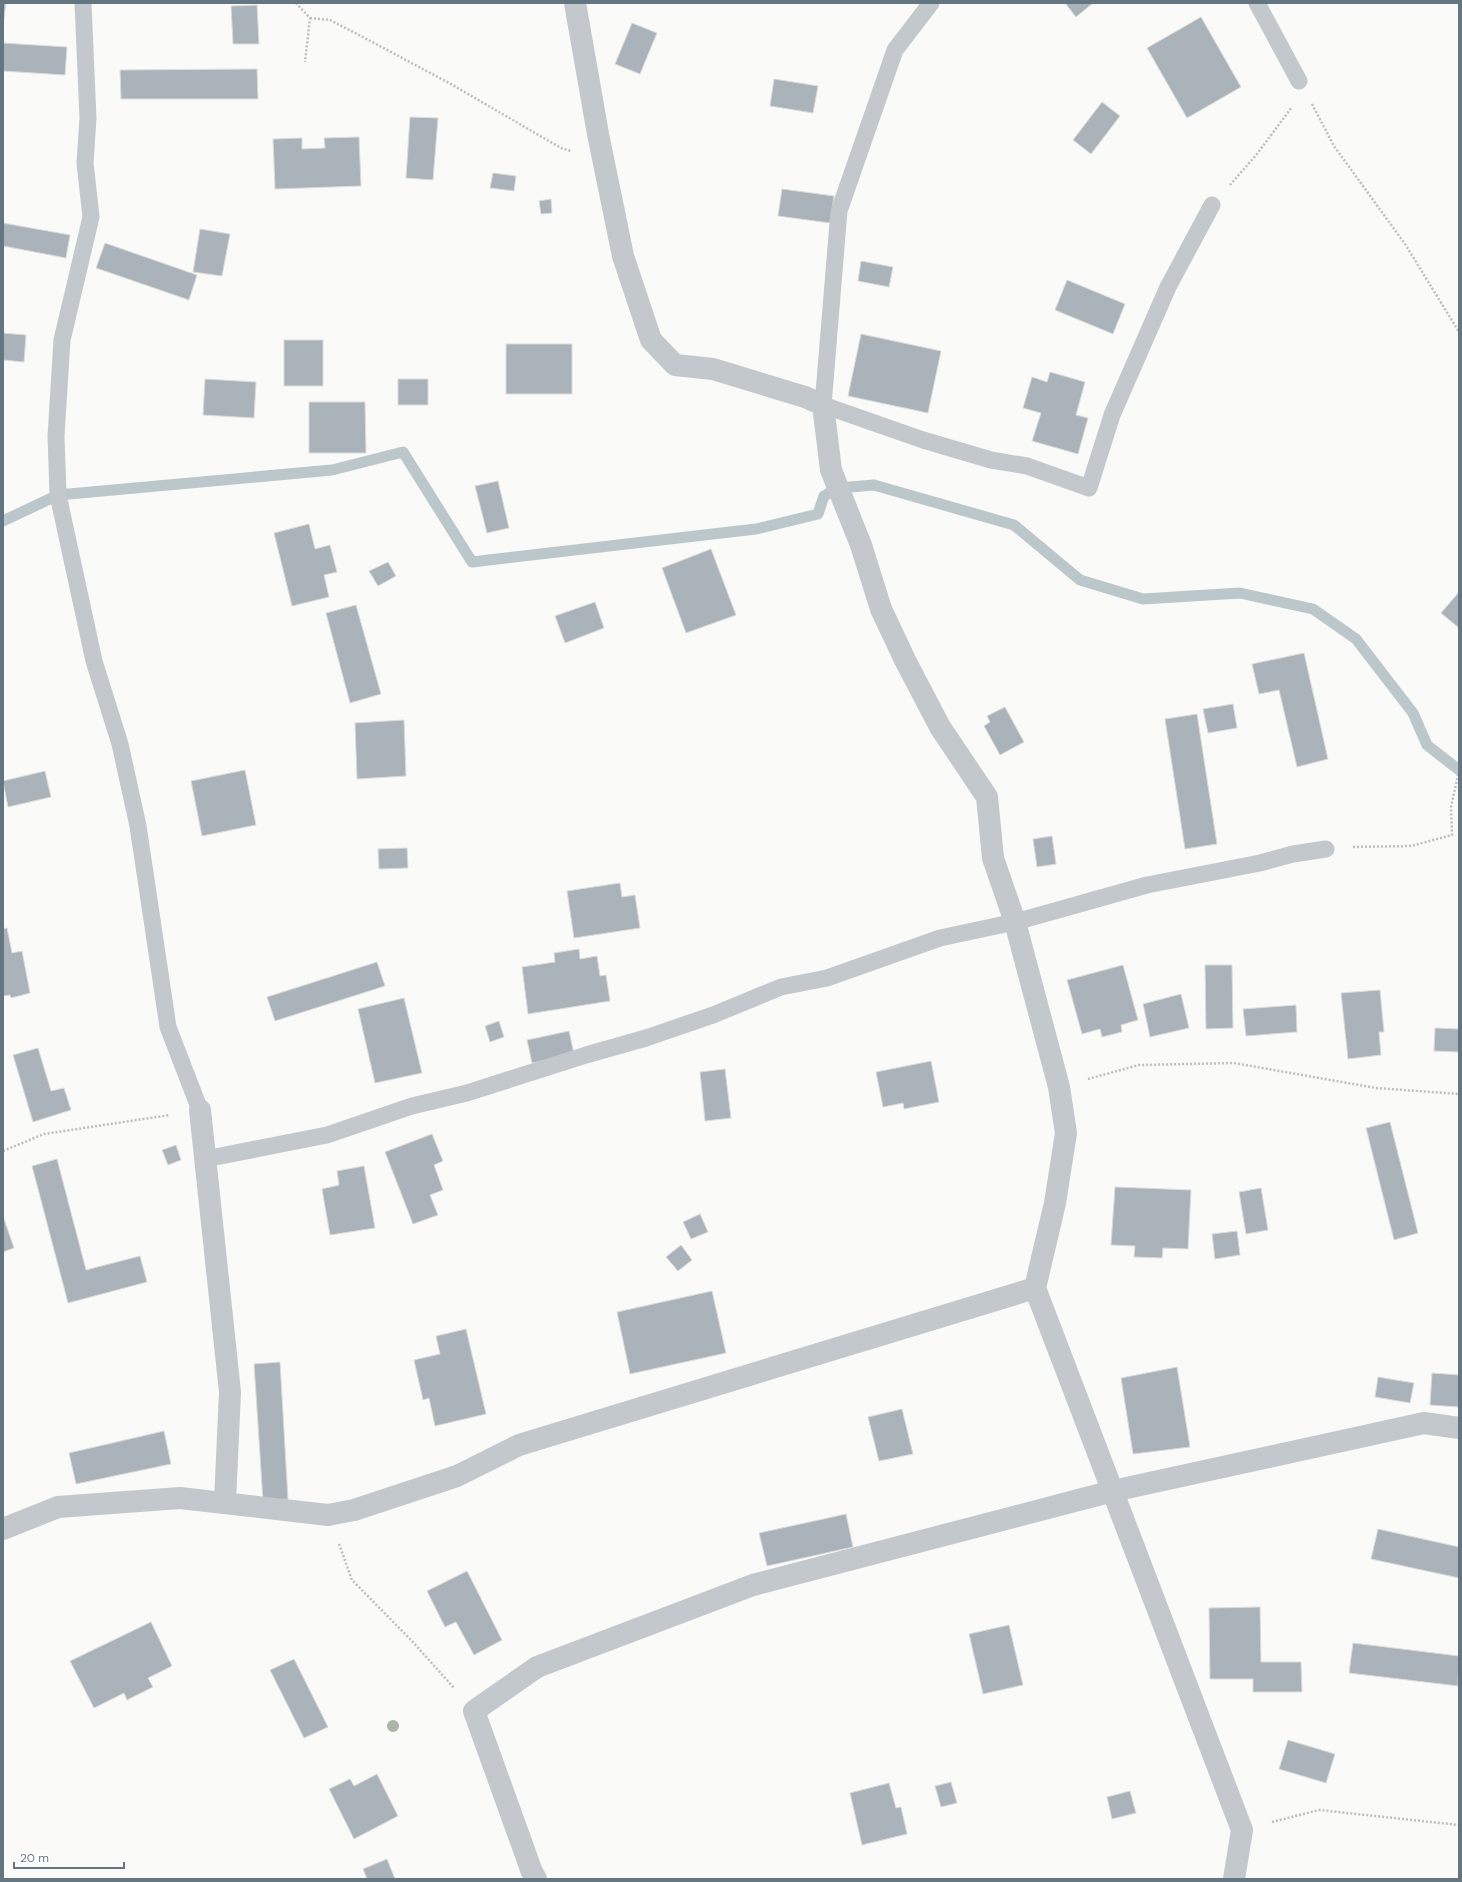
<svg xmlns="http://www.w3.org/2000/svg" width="1462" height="1882" font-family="'DM Sans',sans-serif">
  <rect width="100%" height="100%" fill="#fafaf8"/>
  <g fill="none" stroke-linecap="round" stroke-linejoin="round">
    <!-- stream -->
    <polyline stroke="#bbc7cb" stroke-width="11" points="3,521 58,495 332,470 403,452 472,562 756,529 818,514 824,496 838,488 874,485 1014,525 1080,580 1143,599 1240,593 1313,609 1356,639 1413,713 1427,745 1459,770"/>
  </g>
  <!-- building -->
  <g fill="#aab3b9" stroke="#dcdcda">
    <polygon points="3,3 6,3 3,25"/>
    <polygon points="1065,3 1093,3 1076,17"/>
    <polygon points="257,5 259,44 233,44 231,6"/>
    <polygon points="1201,17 1241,87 1187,118 1147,48"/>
    <polygon points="632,23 657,33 640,74 615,64"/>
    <polygon points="3,43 67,47 65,75 3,71"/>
    <polygon points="257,69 258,99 121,99 120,70"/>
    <polygon points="774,79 818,86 813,113 770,106"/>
    <polygon points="1102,102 1120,116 1091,154 1073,140"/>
    <polygon points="410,117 438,118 433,180 406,178"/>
    <polygon points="359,137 361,186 275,189 273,139 302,138 302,149 325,148 324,138"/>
    <polygon points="493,173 516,176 514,191 490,188"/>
    <polygon points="782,189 834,196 830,223 778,216"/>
    <polygon points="551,199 552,213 541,214 539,201"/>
    <polygon points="3,223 70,235 66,258 3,246"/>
    <polygon points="200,229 230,234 222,276 193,272"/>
    <polygon points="105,243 197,275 189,300 96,268"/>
    <polygon points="861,261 893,267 889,287 858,281"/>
    <polygon points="1067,280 1125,304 1113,334 1055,310"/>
    <polygon points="3,333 26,335 24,362 3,360"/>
    <polygon points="861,334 941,351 928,413 848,396"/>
    <rect x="284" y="340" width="39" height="46"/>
    <rect x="506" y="344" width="66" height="50"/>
    <polygon points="1050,372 1085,382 1076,415 1088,418 1078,454 1032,441 1041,413 1023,408 1032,377 1047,382"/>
    <polygon points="205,379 256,382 254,418 203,415"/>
    <rect x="398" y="379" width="30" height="26"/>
    <polygon points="309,402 365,402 366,453 309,453"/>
    <polygon points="498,481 509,528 487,533 475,486"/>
    <polygon points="309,524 315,549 330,545 337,572 324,575 329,597 292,606 274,533"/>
    <polygon points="711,549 736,615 686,633 662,568"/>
    <polygon points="388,562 396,576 378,586 369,571"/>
    <polygon points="1459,592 1459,628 1441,613"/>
    <polygon points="595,602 604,628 565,643 555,616"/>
    <polygon points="356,605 381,694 350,703 326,613"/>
    <polygon points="1304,653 1328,759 1297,767 1279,690 1259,694 1252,664"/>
    <polygon points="1233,704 1237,728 1208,733 1203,709"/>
    <polygon points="1005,707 1024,742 1000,755 984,726 990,722 987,716"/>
    <polygon points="1197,714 1217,844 1185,849 1165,719"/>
    <polygon points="404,720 406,776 357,779 355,723"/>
    <polygon points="245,770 256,825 202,836 191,781"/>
    <polygon points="45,771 51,797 8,807 3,781"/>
    <polygon points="1052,836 1056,864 1037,867 1033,839"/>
    <polygon points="407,848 408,868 379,869 378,849"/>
    <polygon points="620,883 622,897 635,895 640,928 574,938 567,891"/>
    <polygon points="7,928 12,953 22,951 30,993 11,998 10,995 3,996 3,929"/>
    <polygon points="579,949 580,959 597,956 600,976 606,975 610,1001 528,1014 522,967 555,962 554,953"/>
    <polygon points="377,962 385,986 275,1021 267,997"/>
    <polygon points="1123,965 1138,1020 1121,1025 1122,1032 1102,1037 1100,1029 1082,1034 1067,980"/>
    <polygon points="1205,965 1232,965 1233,1028 1206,1029"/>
    <polygon points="1380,990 1384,1032 1379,1032 1381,1055 1348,1059 1341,993"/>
    <polygon points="1181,994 1189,1028 1150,1037 1143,1004"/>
    <polygon points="404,998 422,1073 375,1083 358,1009"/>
    <polygon points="1296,1005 1297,1032 1246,1036 1243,1009"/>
    <polygon points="499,1021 504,1037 490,1042 485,1026"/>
    <polygon points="1435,1028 1459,1029 1459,1052 1434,1051"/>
    <polygon points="569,1031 574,1054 532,1063 527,1040"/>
    <polygon points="38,1048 51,1091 64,1088 71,1110 33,1122 13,1055"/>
    <polygon points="931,1061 939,1102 904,1109 903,1103 883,1107 876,1072"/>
    <polygon points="725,1069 731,1118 705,1121 700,1072"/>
    <polygon points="1390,1122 1418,1233 1394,1240 1366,1128"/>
    <polygon points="432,1134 443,1161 434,1165 443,1190 430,1195 438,1215 413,1224 385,1152"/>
    <polygon points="176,1145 181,1160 168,1165 162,1150"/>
    <polygon points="57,1159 86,1270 140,1256 147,1282 68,1303 32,1166"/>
    <polygon points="364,1166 375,1228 330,1235 322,1189 339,1185 337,1171"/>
    <polygon points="1115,1187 1191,1190 1188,1249 1163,1248 1162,1258 1134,1257 1135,1246 1111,1245"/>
    <polygon points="1261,1188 1268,1230 1246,1234 1239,1192"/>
    <polygon points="700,1214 708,1232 691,1239 683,1222"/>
    <polygon points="3,1216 14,1248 3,1252"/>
    <polygon points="1237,1231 1240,1255 1215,1259 1212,1234"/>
    <polygon points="681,1245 692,1260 678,1271 666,1257"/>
    <polygon points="712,1291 726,1353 630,1374 617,1312"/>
    <polygon points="466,1329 486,1414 435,1426 429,1398 423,1400 414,1360 440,1354 436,1336"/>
    <polygon points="280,1362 288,1499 263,1501 254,1364"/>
    <polygon points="1177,1367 1190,1447 1133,1454 1121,1378"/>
    <polygon points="1432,1373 1459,1375 1459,1407 1430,1405"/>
    <polygon points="1378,1377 1414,1383 1410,1403 1375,1397"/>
    <polygon points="902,1409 913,1454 879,1461 868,1417"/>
    <polygon points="164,1431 171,1464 76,1484 69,1453"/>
    <polygon points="846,1514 853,1547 767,1566 759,1533"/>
    <polygon points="1378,1529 1459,1547 1459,1578 1371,1559"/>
    <polygon points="467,1571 502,1640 474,1655 456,1622 445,1627 427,1591"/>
    <polygon points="1260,1607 1261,1662 1301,1662 1302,1692 1253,1692 1253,1679 1210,1679 1209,1608"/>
    <polygon points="151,1622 172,1666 148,1678 153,1687 127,1700 124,1693 94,1708 70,1661"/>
    <polygon points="1009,1625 1023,1685 983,1694 969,1634"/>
    <polygon points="1353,1643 1459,1656 1458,1686 1349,1673"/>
    <polygon points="294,1659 328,1727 304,1738 270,1670"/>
    <polygon points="1288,1740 1335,1754 1326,1783 1279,1769"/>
    <polygon points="377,1774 398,1816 354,1839 329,1789 350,1779 354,1786"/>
    <polygon points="951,1782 957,1803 941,1807 935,1786"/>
    <polygon points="889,1783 896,1808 901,1807 907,1834 862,1845 850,1793"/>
    <polygon points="1130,1791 1136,1813 1112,1819 1107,1797"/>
    <polygon points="387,1859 395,1879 367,1879 363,1869"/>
  </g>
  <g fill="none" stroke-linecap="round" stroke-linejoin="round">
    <!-- path -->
    <g stroke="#bbbfc2" stroke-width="2.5" stroke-dasharray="2 2" stroke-linecap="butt">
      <polyline points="296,3 310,18 305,62"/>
      <polyline points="310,18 330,20 361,36 449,83 561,148 571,151"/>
      <polyline points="1312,104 1334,146 1405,244 1459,332"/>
      <polyline points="1230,185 1257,154 1292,107"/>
      <polyline points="1353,847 1411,846 1452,835 1451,807 1459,771"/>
      <polyline points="1088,1079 1139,1065 1234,1063 1376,1088 1459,1094"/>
      <polyline points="3,1151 44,1134 170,1115"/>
      <polyline points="339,1544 352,1580 412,1641 454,1688"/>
      <polyline points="1272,1822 1319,1810 1459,1825"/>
    </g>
    <!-- service -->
    <g stroke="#c3c8cc" stroke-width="17">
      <polyline points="83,3 88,118 85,163 91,217 62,340 56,436 58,495 94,661 120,744 138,826 168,1027 200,1110"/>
      <polyline points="931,3 895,50 839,211 823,405 923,440 991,460 1027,466 1089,488 1112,415 1168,287 1212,205"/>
      <polyline points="1257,3 1299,81"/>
      <polyline points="205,1159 327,1135 412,1106 467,1093 586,1055 646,1038 713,1015 781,987 827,978 940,938 1015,922 1147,885 1260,863 1293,854 1326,849"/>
    </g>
    <!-- minor -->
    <g stroke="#c3c8cc" stroke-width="22">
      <polyline points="575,3 598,134 623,256 651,340 675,365 713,369 805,397 823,405 831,470 861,545 881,609 905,660 940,727 987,797 993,858 1015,922 1059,1087 1066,1133 1055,1203 1035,1288 1242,1830 1234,1879"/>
      <polyline points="200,1110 230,1392 225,1502"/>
      <polyline points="3,1529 58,1507 180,1498 328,1515 354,1510 457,1476 519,1445 1035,1288"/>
      <polyline points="536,1879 532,1872 474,1711 537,1667 753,1585 1113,1491 1424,1423 1459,1428"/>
    </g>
  </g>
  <!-- trees -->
  <circle fill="#aab4a7" cx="393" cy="1726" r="6"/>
  <!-- border -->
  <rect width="1462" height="1882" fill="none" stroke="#657683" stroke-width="8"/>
  <!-- scale -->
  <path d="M14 1862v6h110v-6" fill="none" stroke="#657683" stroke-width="2"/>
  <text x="20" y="1862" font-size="12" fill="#657683" stroke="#ffffff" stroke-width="3" paint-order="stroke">20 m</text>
</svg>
